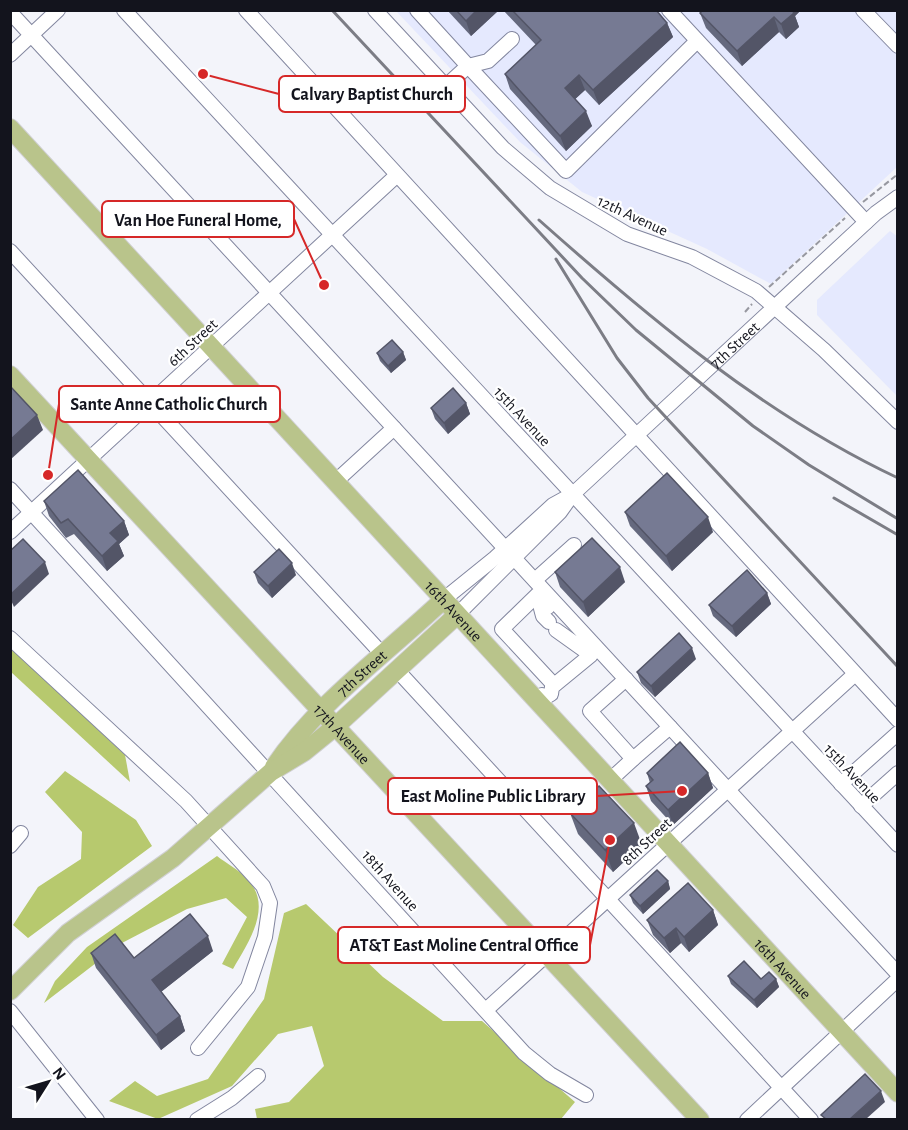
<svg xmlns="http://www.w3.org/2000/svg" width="908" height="1130" font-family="'Alegreya Sans',sans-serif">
  <rect width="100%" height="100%" fill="#f3f4fa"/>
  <!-- built -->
  <g fill="#e5e9fe">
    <polygon points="396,11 897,11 897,167 771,284 707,249 582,192 520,142"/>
    <polygon points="890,231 898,237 897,396 817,315 817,300"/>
  </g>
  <!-- forest -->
  <g fill="#b7c96e">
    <polygon points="10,647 125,755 130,782 11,672"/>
    <polygon points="65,771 136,820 152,846 28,938 13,925 38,887 81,859 82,832 45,792"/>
    <path d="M217 856C226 863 239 870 247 879 274 906 248 943 233 969L222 964 247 917 226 898 187 909 122 943 44 1003 55 981 87 947Z"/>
    <polygon points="306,904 383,977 443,1021 482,1021 575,1102 561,1119 257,1119 255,1109 289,1102 324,1066 312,1026 278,1034 232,1086 158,1119 109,1101 135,1081 157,1096 208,1079 264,999 284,913"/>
  </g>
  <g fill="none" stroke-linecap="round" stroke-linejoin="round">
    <!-- minor casing -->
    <g stroke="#82869f" stroke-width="16">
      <g id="minor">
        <polyline points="124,10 898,845"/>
        <polyline points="246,10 898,720"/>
        <polyline points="375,10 503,148 550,188 627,234 692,257 756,291 824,350 898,422"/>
        <polyline points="417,10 468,66 446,86"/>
        <polyline points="669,10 866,222"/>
        <polyline points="863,10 898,46"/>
        <polyline points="10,12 898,974"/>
        <polyline points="512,39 488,61 468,66 566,171 697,41"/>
        <polyline points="10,55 58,10"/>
        <polyline points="10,251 383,655"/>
        <polyline points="335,482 394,428"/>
        <polyline points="10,489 524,1053 550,1074 586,1095"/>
        <polyline points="10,532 396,176"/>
        <polyline points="535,580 574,545"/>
        <polyline points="538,597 543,616 549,622"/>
        <path id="s1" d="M443 600 495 558 553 505 573 494 876 213 898 197"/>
        <polyline points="548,607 537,595 502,629 554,685"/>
        <polyline points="457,615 560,512 570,498"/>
        <polyline points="556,630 584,650"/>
        <polyline points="10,638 186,801 263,886 270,903 265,937 248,987 198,1048"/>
        <polyline points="397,670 811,1120"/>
        <polyline points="626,679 590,711 633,759 670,727"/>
        <polyline points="535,700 542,695 546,697 551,694 552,687 591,655 579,642"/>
        <polyline points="609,781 633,759"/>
        <polyline points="841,784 898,733"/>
        <polyline points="861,806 898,773"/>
        <polyline points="10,846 21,833"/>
        <polyline points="487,1009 855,674"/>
        <polyline points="10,1011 97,1120"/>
        <polyline points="197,1120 232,1098 258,1076"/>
        <polyline points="747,1120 898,979"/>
      </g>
    </g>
    <!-- major casing -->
    <g stroke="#d0d0d2" stroke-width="20">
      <g id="major">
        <path id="s2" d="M10 128 898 1093"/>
        <path id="s3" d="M10 375 700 1120"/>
        <path id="s4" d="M274 767C318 702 386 654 443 600"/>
        <polyline points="10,991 68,933 173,858 271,772 304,752 336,726 457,615"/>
      </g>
    </g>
    <!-- path -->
    <g stroke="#9798a0" stroke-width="2" stroke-dasharray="6 3" stroke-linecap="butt">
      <polyline points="863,202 898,174"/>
      <polyline points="769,287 845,218"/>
      <polyline points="745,312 752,304"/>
    </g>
    <!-- minor -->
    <use href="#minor" stroke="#fff" stroke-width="14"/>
    <!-- major -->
    <use href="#major" stroke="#b9c48b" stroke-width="18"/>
    <!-- rail -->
    <g stroke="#7c7d85" stroke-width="3">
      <polyline points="332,10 582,278 636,330 753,426 809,465 898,519"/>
      <path d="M539 220C648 317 764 415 898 478"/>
      <polyline points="556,259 617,358 648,398 898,667"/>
      <polyline points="834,498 898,535"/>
    </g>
  </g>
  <!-- wall -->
  <g fill="#65697e">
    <polygon points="447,10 499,10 471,36"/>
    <polygon points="503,10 571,10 667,23 673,37 599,105 585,90 575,99 592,126 566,151 510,89 505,74 536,45"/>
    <polygon points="701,10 801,10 795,16 799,27 786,39 779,32 742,66 706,28 700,13 702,12"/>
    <polygon points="403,352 406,360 391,373 380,361 377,353"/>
    <polygon points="466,403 470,414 448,434 435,419 431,408"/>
    <polygon points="44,501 124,521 129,535 119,544 124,556 107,571 74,534 66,538 49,516"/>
    <polygon points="625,512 713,532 672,571 630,526"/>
    <polygon points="254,572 296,575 272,598 258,583"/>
    <polygon points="555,572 625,582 588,617 560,587"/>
    <polygon points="767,593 771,604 736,637 713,616 709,605"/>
    <polygon points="696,659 655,697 641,683 637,672"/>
    <polygon points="647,773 708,773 713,788 673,825 651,801 646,786 650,783"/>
    <polygon points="570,813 642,845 613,872 578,834"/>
    <polygon points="668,881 670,889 643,914 633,903 630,895"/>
    <polygon points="713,910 718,925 689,952 681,943 670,953 653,935 647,920"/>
    <polygon points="213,951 161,992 180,1016 185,1031 161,1050 96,968 91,953 134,958"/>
    <polygon points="728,976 761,979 776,979 779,987 757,1008 731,984"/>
  </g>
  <!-- shaded-wall -->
  <g fill="#535567">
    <polygon points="477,10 499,10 471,36 466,21"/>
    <polygon points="788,10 801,10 795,16 799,27 786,39 781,24"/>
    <polygon points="774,17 779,32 742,66 737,51"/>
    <polygon points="667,23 673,37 599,105 593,90"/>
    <polygon points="579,75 585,90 571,103 565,88"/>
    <polygon points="586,111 592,126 566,151 560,136"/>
    <polygon points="403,352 406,360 391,373 388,366"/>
    <polygon points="466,403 470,414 448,434 444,423"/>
    <polygon points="37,415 43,430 10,460 10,440"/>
    <polygon points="708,517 713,532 672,571 666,556"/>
    <polygon points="124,521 129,535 119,544 124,556 107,571 102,556 110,533"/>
    <polygon points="45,562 49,574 14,607 10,598 10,595"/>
    <polygon points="292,563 296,575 272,598 268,586"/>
    <polygon points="620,567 625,582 588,617 583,602"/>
    <polygon points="767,593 771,604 736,637 732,626"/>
    <polygon points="692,648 696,659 655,697 651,686"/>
    <polygon points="708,773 713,788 673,825 668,810"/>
    <polygon points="634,823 642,845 613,872 605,850"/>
    <polygon points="668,881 670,889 643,914 640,906"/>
    <polygon points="713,910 718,925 689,952 684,937"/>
    <polygon points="676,928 681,943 670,953 664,938"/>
    <polygon points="208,936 213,951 157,995 152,980"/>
    <polygon points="776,979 779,987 757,1008 754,1000"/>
    <polygon points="180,1016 185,1031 161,1050 156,1035"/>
    <polygon points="881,1091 885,1102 866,1119 850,1119"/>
  </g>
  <!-- building -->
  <g fill="#767a93" stroke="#535567" stroke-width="1.5">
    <polygon points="456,10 477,10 466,21"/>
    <polygon points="512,10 571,10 572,11 573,10 656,10 667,23 593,90 579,75 565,88 586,111 560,136 505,74 541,40"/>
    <polygon points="703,10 792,10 794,13 781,24 774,17 737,51 700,13"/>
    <polygon points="392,340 403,352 388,366 377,353"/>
    <polygon points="10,386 37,415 10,440"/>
    <polygon points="453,388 466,403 444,423 431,408"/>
    <polygon points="78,470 124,521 110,533 118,541 102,556 68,519 61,523 44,501"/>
    <polygon points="667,473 708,517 666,556 625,512"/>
    <polygon points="592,538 620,567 583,602 555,572"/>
    <polygon points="23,539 45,562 10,595 10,551"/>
    <polygon points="279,549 292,563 268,586 254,572"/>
    <polygon points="747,570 767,593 732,626 709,605"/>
    <polygon points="679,633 692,648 651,686 637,672"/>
    <polygon points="680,742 708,773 668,810 646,786 653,780 647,773"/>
    <polygon points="599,786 634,823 605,850 570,813"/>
    <polygon points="657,870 668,881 640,906 630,895"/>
    <polygon points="688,883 713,910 684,937 676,928 664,938 647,920"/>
    <polygon points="190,914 208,936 152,980 180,1016 156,1035 91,953 115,934 134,958"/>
    <polygon points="744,961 761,979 769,972 776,979 754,1000 728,976"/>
    <polygon points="865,1074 881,1091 850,1119 826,1119 821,1115"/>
  </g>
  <g text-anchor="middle" stroke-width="4.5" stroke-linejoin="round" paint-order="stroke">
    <!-- street labels -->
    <g font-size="16" fill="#13141d" stroke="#fff">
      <text transform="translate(633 215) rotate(25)" y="6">12th Avenue</text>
      <text transform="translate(192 342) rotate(-43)" y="6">6th Street</text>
      <text dy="6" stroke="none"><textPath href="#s1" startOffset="388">7th Street</textPath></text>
      <text transform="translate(523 416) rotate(47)" y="6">15th Avenue</text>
      <text dy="6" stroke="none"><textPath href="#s2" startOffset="656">16th Avenue</textPath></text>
      <text dy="6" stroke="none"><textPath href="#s4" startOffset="129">7th Street</textPath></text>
      <text dy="6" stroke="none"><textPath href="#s3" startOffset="489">17th Avenue</textPath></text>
      <text transform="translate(853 773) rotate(47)" y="6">15th Avenue</text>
      <text transform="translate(646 841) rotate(-43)" y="6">8th Street</text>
      <text transform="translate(391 880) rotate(48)" y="6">18th Avenue</text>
      <text dy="6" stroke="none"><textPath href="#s2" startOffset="1142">16th Avenue</textPath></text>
    </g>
  </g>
  <!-- callouts -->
  <path fill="none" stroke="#d62828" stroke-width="2" d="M203 74L279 94M324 285L294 219M48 475L59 404M682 791L597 796M610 840L590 945"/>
  <g fill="#d62828" stroke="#fff" stroke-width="2">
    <circle cx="203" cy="74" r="6"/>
    <circle cx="324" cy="285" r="6"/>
    <circle cx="48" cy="475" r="6"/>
    <circle cx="682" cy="791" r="6"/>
    <circle cx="610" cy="840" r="6"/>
  </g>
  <g fill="#fff" stroke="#d62828" stroke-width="2">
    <rect x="279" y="76" width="186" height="36" rx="6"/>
    <rect x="102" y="201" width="192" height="36" rx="6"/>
    <rect x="59" y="386" width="221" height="36" rx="6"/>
    <rect x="388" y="778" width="209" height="36" rx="6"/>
    <rect x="338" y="927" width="252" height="36" rx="6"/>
  </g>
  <g font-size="18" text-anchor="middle" font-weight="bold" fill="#13141d">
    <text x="372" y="100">Calvary Baptist Church</text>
    <text x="198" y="226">Van Hoe Funeral Home,</text>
    <text x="169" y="410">Sante Anne Catholic Church</text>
    <text x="493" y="802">East Moline Public Library</text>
    <text x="464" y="951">AT&amp;T East Moline Central Office</text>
  </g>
  <!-- border -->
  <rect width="908" height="1130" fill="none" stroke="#13141d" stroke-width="24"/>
  <!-- north arrow -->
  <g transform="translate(48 1082) rotate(53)" stroke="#ffffff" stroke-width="4.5" paint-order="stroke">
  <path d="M0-4.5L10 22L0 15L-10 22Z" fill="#13141d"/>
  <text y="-9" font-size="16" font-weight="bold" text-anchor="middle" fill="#13141d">N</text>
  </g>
</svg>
